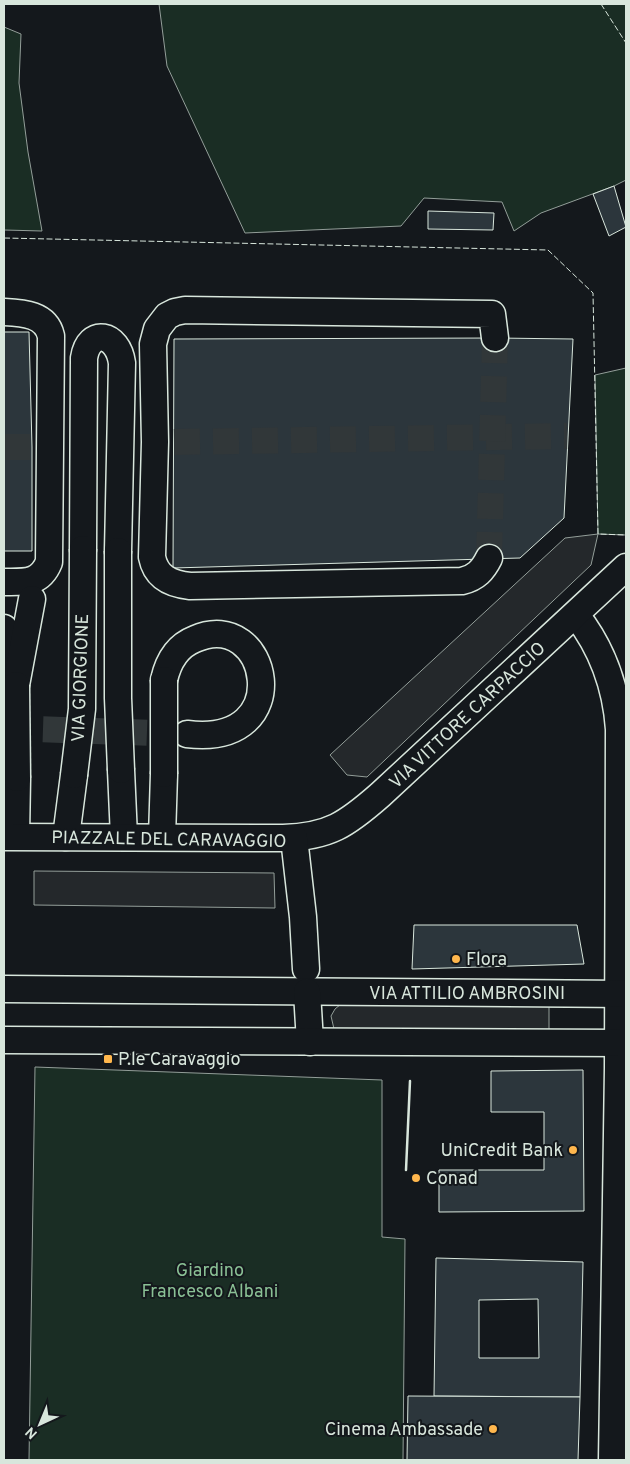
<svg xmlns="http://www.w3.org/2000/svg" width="630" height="1464" font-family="Overpass,sans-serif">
  <rect width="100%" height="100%" fill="#14181c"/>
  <!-- green -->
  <g fill="#1a2d24" stroke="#939e99">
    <polygon points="159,4 626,4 626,180 614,186 541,213 514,231 502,202 424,198 401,226 245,233 167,66"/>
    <polygon points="4,27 21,34 19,83 28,152 42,231 4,230"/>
    <polygon points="626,368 626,535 598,534 595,375"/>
    <polygon points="35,1067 382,1080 382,1237 405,1239 403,1460 29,1460"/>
  </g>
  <!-- parking -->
  <g fill="#24282b" stroke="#939e99">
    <polygon points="598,534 591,565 367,777 347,775 330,755 565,538"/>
    <polygon points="34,871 274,873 275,908 34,905"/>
    <polygon points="341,1004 549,1006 549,1033 334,1029 331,1016 335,1009"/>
  </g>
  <!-- building -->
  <g fill="#2c363c" stroke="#d8e6dc" fill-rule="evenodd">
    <polygon points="614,186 626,227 609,236 593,194"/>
    <polygon points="428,211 494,213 493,230 428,229"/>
    <polygon points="4,332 29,332 32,447 32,551 4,551"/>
    <polygon points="495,338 573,339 564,518 520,558 173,568 174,339"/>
    <polygon points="414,925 577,925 584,964 412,969"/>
    <polygon points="583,1070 584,1211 439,1212 439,1170 544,1170 544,1112 491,1112 491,1071"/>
    <path d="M436 1258 583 1262 580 1397 434 1396ZM538 1299 539 1358H479V1300Z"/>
    <polygon points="408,1396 580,1397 578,1460 407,1460"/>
  </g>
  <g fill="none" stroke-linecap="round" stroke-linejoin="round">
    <!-- minor-tunnel -->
    <g stroke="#313739" stroke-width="26" stroke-dasharray="26 13" stroke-linecap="butt">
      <polyline points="174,442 567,436"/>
      <polyline points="4,447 32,447"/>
      <polyline points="489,558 495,338"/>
      <polyline points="4,728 186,734"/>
    </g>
    <!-- minor casing -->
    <g stroke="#d8e6dc" stroke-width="29">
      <g id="minor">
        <path d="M4 312C23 313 46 314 51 336L49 562C40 584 25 582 4 582"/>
        <path d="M83 549 84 358C89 327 118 333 122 363L118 551"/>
        <path d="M489 558C483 570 476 578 462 581L190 586C170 584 156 577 152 557L155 442 153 344 157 329 167 316 175 312 185 310 492 314 495 338"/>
        <path d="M576 615C602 648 616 687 619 729L618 1068 612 1460"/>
        <polyline points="4,628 11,644 14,668"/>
        <path d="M164 680C168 662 177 646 195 639 269 606 299 748 187 734"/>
        <polyline points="16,685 32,599"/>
        <polyline points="121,770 124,837"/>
        <polyline points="16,836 17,778"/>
        <path d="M4 837 283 838C329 837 347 824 380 795L626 567"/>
        <polyline points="66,837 74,775"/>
        <polyline points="162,837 164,774"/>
        <polyline points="294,838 303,917 306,969"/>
        <polyline points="4,989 626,994"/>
        <polyline points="307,992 310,1042"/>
        <polyline points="4,1040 626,1043"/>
      </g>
    </g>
    <!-- minor -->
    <use href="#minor" stroke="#14181c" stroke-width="26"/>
    <!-- minor-bridge casing -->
    <g stroke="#d8e6dc" stroke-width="29" stroke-linecap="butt">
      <g id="minor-bridge">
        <polyline points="118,551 118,698 121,770"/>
        <polyline points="164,680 164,774"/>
        <polyline points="16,685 17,778"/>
        <polyline points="74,775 82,709 83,549"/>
      </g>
    </g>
    <!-- minor-bridge -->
    <use href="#minor-bridge" stroke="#14181c" stroke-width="26"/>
    <!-- fence -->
    <g stroke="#d8e6dc" stroke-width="1" stroke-dasharray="6 2.5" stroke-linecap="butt">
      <polyline points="601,4 626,43"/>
      <polyline points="4,238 548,250 593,293 598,534 626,535"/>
    </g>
    <!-- wall -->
    <polyline stroke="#d8e6dc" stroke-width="2.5" points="406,1170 410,1081"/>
  </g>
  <!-- markers -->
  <g fill="#ffb74d" stroke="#14181c" stroke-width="2">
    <circle cx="456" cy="959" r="5"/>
    <rect x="103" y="1054" width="10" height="10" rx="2.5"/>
    <circle cx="573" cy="1150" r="5"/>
    <circle cx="416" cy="1178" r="5"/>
    <circle cx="493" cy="1429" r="5"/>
  </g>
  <g text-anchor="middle" stroke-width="4" stroke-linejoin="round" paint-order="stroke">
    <!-- street labels -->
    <g font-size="18" fill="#d8e6dc" stroke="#14181c">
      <text transform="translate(80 678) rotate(-88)" y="6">VIA GIORGIONE</text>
      <text transform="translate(467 715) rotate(-43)" y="6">VIA VITTORE CARPACCIO</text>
      <text transform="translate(169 839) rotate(1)" y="6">PIAZZALE DEL CARAVAGGIO</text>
      <text x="467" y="999">VIA ATTILIO AMBROSINI</text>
    </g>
    <!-- poi labels -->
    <g font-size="18" fill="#d8e6dc" stroke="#14181c" text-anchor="start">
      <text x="466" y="965">Flora</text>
      <text x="118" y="1065">P.le Caravaggio</text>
      <text x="563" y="1156" text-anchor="end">UniCredit Bank</text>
      <text x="426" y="1184">Conad</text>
      <text x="483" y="1435" text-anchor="end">Cinema Ambassade</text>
    </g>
    <!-- park labels -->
    <g font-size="18" fill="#8ac095" stroke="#14181c">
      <text x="210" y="1276">Giardino<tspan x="210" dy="21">Francesco Albani</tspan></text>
    </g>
  </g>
  <!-- border -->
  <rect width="630" height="1464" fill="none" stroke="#d8e6dc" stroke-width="10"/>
  <!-- north arrow -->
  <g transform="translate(40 1424) rotate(224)" stroke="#14181c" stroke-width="4" paint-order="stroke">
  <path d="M0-4L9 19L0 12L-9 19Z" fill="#d8e6dc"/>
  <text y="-8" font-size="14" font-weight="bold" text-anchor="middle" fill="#d8e6dc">N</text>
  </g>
</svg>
